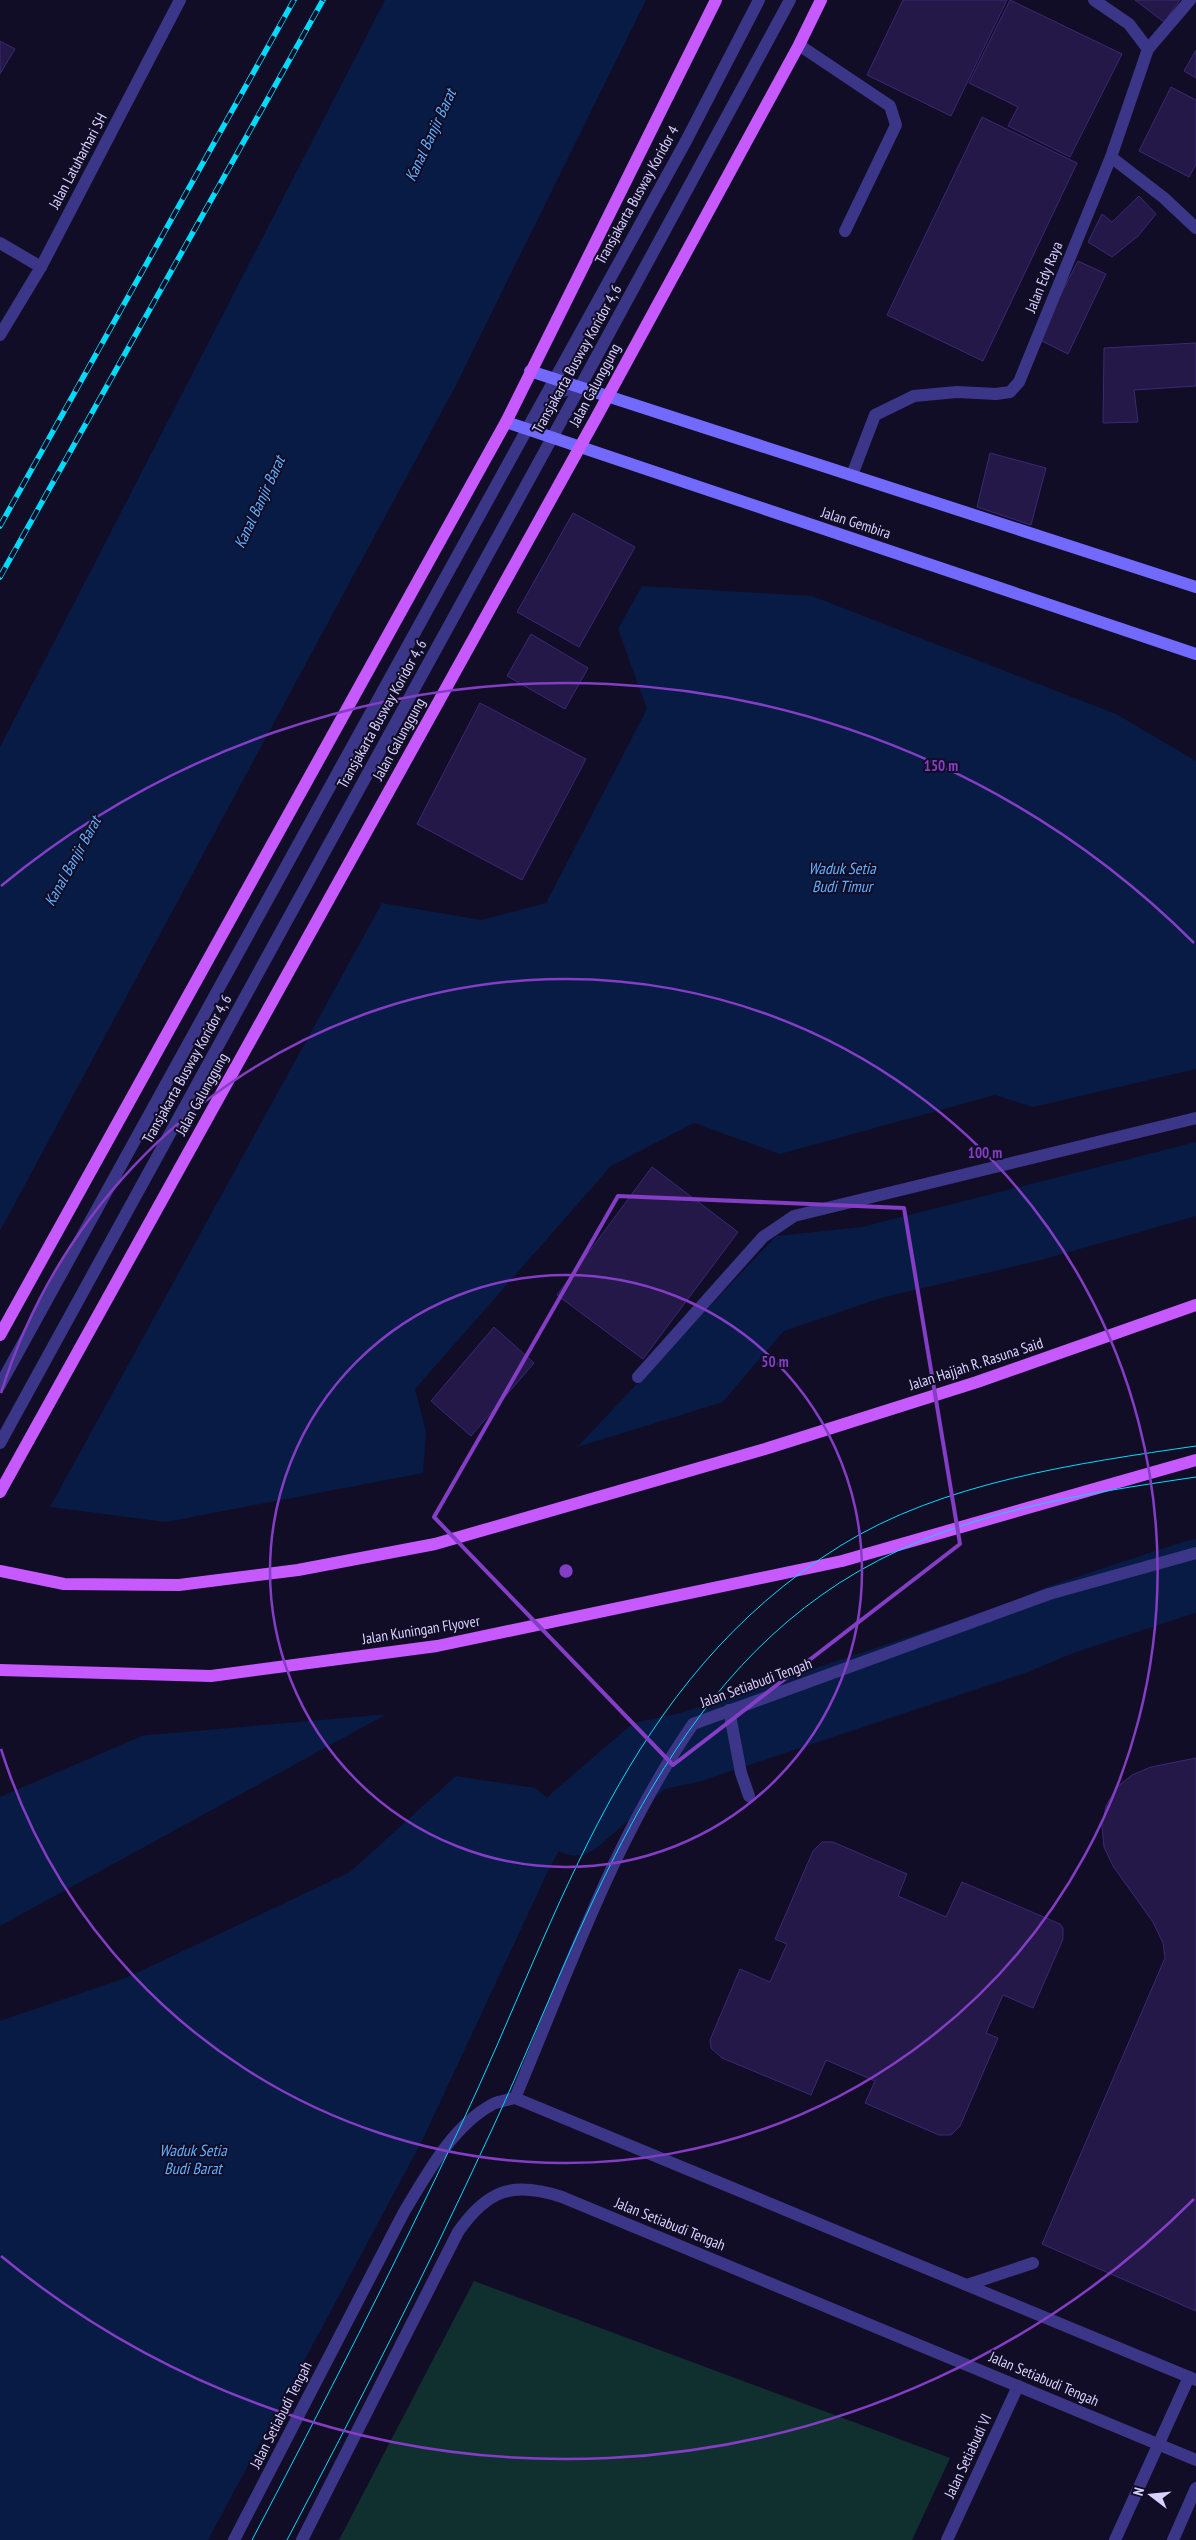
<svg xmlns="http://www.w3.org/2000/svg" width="1196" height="2540" font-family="'PT Sans Narrow',sans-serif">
  <rect width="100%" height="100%" fill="#120d26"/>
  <!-- green -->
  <polygon fill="#103030" points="474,2281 950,2458 912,2540 339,2540"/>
  <!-- water -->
  <g fill="#071b45">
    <polygon points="385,0 646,0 455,387 0,1231 0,747"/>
    <polygon points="642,586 812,596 1116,714 1196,761 1196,1069 1033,1107 995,1095 780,1154 694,1123 611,1166 415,1389 426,1432 423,1473 166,1522 50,1507 382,903 482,920 546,903 647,709 618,629"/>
    <polygon points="1196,1142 1196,1216 1041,1260 881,1298 784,1331 605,1537 385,1715 0,1926 0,1797 142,1736 297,1655 518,1510 776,1236 862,1227"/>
    <polygon points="456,1776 535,1788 575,1820 548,1871 422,2141 208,2540 0,2540 0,2021 128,1977 350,1872"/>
  </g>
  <!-- pier -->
  <polygon fill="#120d26" points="720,1403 722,1405 607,1539 390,1714 137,1736 296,1653 516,1508 574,1448"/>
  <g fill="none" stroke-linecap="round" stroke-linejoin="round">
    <!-- river -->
    <polyline stroke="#071b45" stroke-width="71" points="575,1820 649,1756 691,1747 1015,1639 1060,1620 1196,1575"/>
  </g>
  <!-- building -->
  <g fill="#231848" stroke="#3b2975">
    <polygon points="903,0 1007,0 951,116 867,75"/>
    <polygon points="1010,0 1122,54 1070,157 1008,126 1018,107 969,83"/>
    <polygon points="1135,0 1180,0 1164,22"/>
    <polygon points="0,41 15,49 0,74"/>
    <polygon points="1196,50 1196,78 1184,71"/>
    <polygon points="1171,87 1196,100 1196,164 1189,177 1139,151"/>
    <polygon points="982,117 1077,163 983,361 887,315"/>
    <polygon points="1139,196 1156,214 1138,236 1112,257 1088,242 1102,214 1112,222"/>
    <polygon points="1078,261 1106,274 1068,354 1038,339"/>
    <polygon points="1196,343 1196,386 1134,390 1138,422 1103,423 1104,348"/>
    <polygon points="990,453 1046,468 1031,525 977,507"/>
    <polygon points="573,513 635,547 579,647 517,612"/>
    <polygon points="531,634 588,668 565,709 507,676"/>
    <polygon points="480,703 586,759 522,880 417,824"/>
    <polygon points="652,1167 738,1232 643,1359 557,1295"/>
    <polygon points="494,1327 534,1363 471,1436 431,1401"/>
    <polygon points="1196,1758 1196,2311 1042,2244 1165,1958 1163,1943 1153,1922 1113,1866 1104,1847 1102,1826 1106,1806 1116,1788 1132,1775 1151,1767"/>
    <polygon points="822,1842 833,1842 907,1874 898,1896 946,1917 962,1882 1060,1924 1063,1928 1063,1939 1033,2008 1003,1995 986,2033 998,2038 960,2126 951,2135 939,2135 865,2103 875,2081 826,2060 811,2095 722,2058 711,2048 710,2040 740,1969 770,1982 787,1944 775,1939 813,1851"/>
  </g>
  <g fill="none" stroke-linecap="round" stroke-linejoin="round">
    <!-- service -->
    <g stroke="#3b3687" stroke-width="12">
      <polyline points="799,45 890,106 896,125 845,231"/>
      <polyline points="1148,49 1190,0"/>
      <polyline points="542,403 563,391 580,387"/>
      <polyline points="638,1377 763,1237 794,1216 1196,1118"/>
      <polyline points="0,1385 686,141 759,0"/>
      <polyline points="0,1443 580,387 790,0"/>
      <polyline points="729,1710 741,1773 749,1796"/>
      <polyline points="967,2285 1033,2263"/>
      <polyline points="1115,2540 1189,2377"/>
      <polyline points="1173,2540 1196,2488"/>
    </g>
    <!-- minor -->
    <g stroke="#3b3687" stroke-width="12">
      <polyline points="1111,157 1164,198 1196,228"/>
      <polyline points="852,475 875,415 914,396 957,392 996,394 1010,392 1019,382 1111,157 1148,49 1129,24 1094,0"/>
      <polyline points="947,2540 1018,2386"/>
    </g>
    <!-- tertiary -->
    <g stroke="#3b3687" stroke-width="12">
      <polyline points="0,243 41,267"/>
      <polyline points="0,335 41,267 180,0"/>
      <path d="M515 2098C569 1970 614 1839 693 1724L1049 1594 1196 1553"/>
      <path d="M234 2540 404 2212C427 2174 452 2126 493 2104 499 2101 508 2100 515 2098L1196 2380"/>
      <path d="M302 2540 458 2232C488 2189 513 2181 562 2197L1196 2460"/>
    </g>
    <!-- secondary -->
    <g stroke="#7269ff" stroke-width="12">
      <polyline points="530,371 1196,587"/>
      <polyline points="506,422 1196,654"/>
    </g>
    <!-- primary -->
    <g stroke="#c659ff" stroke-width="12">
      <polyline points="0,1335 506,422 716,0"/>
      <polyline points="0,1492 596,418 799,45 821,0"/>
      <polyline points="0,1571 64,1584 179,1585 298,1570 435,1544 765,1449 977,1382 1196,1305"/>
      <polyline points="0,1670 211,1676 437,1646 842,1561 1196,1460"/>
    </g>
    <!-- tram -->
    <g stroke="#00dbfd" stroke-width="1">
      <path d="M252 2540C324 2403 395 2265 461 2125 564 1907 623 1682 840 1546 942 1482 1079 1463 1196 1446"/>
      <path d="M287 2540C357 2407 425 2274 488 2138 583 1936 653 1690 859 1571 961 1512 1081 1494 1196 1477"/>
    </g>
    <!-- rail casing -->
    <g stroke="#00dbfd" stroke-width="5.5">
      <g id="rail">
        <polyline points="0,526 294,0"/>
        <polyline points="0,577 323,0"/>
      </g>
    </g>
    <!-- rail -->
    <use href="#rail" stroke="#120d26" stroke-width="4" stroke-dasharray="11" stroke-linecap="butt"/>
  </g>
  <!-- marked area -->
  <path fill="none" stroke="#843dc5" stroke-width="4" stroke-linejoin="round" d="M618 1196 904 1208 960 1544 673 1765 434 1517Z"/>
  <!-- distance rings -->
  <g fill="none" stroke="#843dc5" stroke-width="2.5">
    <circle cx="566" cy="1571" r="296"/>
    <path d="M1 1393A592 592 0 1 1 1 1749"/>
    <path d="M1194 2199A888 888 0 0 1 1 2256M1 886A888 888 0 0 1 1194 943"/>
  </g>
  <g text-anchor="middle" stroke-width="4" stroke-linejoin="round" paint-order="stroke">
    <!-- street labels -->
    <g font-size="15" fill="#d9d2ff" stroke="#120d26">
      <text transform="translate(78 161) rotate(-62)" y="5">Jalan Latuharhari SH</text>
      <text transform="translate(637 195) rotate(-61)" y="5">Transjakarta Busway Koridor 4</text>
      <text transform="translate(1044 277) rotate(-68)" y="5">Jalan Edy Raya</text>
      <text transform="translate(577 359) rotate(-61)" y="5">Transjakarta Busway Koridor 4, 6</text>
      <text transform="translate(595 385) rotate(-62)" y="5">Jalan Galunggung</text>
      <text transform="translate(856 523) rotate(18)" y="5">Jalan Gembira</text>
      <text transform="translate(382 714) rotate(-61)" y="5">Transjakarta Busway Koridor 4, 6</text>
      <text transform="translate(399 739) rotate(-61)" y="5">Jalan Galunggung</text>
      <text transform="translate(187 1069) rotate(-61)" y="5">Transjakarta Busway Koridor 4, 6</text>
      <text transform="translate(202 1094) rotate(-61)" y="5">Jalan Galunggung</text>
      <text transform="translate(976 1364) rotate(-18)" y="5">Jalan Hajjah R. Rasuna Said</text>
      <text transform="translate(421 1630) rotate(-9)" y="5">Jalan Kuningan Flyover</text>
      <text transform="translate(756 1683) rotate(-20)" y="5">Jalan Setiabudi Tengah</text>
      <text transform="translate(670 2224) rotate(22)" y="5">Jalan Setiabudi Tengah</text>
      <text transform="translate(1044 2379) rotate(23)" y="5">Jalan Setiabudi Tengah</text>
      <text transform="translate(281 2415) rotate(-63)" y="5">Jalan Setiabudi Tengah</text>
      <text transform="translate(968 2456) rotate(-65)" y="5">Jalan Setiabudi VI</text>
    </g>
    <!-- water labels -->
    <g font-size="16" font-style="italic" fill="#60b0ff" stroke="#120d26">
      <text transform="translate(430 135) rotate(-65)" y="6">Kanal Banjir Barat</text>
      <text transform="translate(259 502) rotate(-65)" y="6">Kanal Banjir Barat</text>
      <text transform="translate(72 861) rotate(-61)" y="6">Kanal Banjir Barat</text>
      <text x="842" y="874">Waduk Setia<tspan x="842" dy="18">Budi Timur</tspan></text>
      <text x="193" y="2156">Waduk Setia<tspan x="193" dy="18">Budi Barat</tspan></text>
    </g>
  </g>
  <circle cx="566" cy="1571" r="8" fill="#843dc5" stroke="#120d26" stroke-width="2.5"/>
  <g font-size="15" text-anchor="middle" font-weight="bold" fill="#843dc5" stroke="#120d26" stroke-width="4" stroke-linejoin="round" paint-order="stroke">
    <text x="941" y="771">150 m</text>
    <text x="985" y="1158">100 m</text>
    <text x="775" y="1367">50 m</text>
  </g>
  <!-- north arrow -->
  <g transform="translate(1151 2495) rotate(286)" stroke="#120d26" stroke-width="4" paint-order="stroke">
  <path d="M0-4L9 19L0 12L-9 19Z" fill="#d9d2ff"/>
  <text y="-8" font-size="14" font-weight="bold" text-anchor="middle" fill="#d9d2ff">N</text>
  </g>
</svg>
